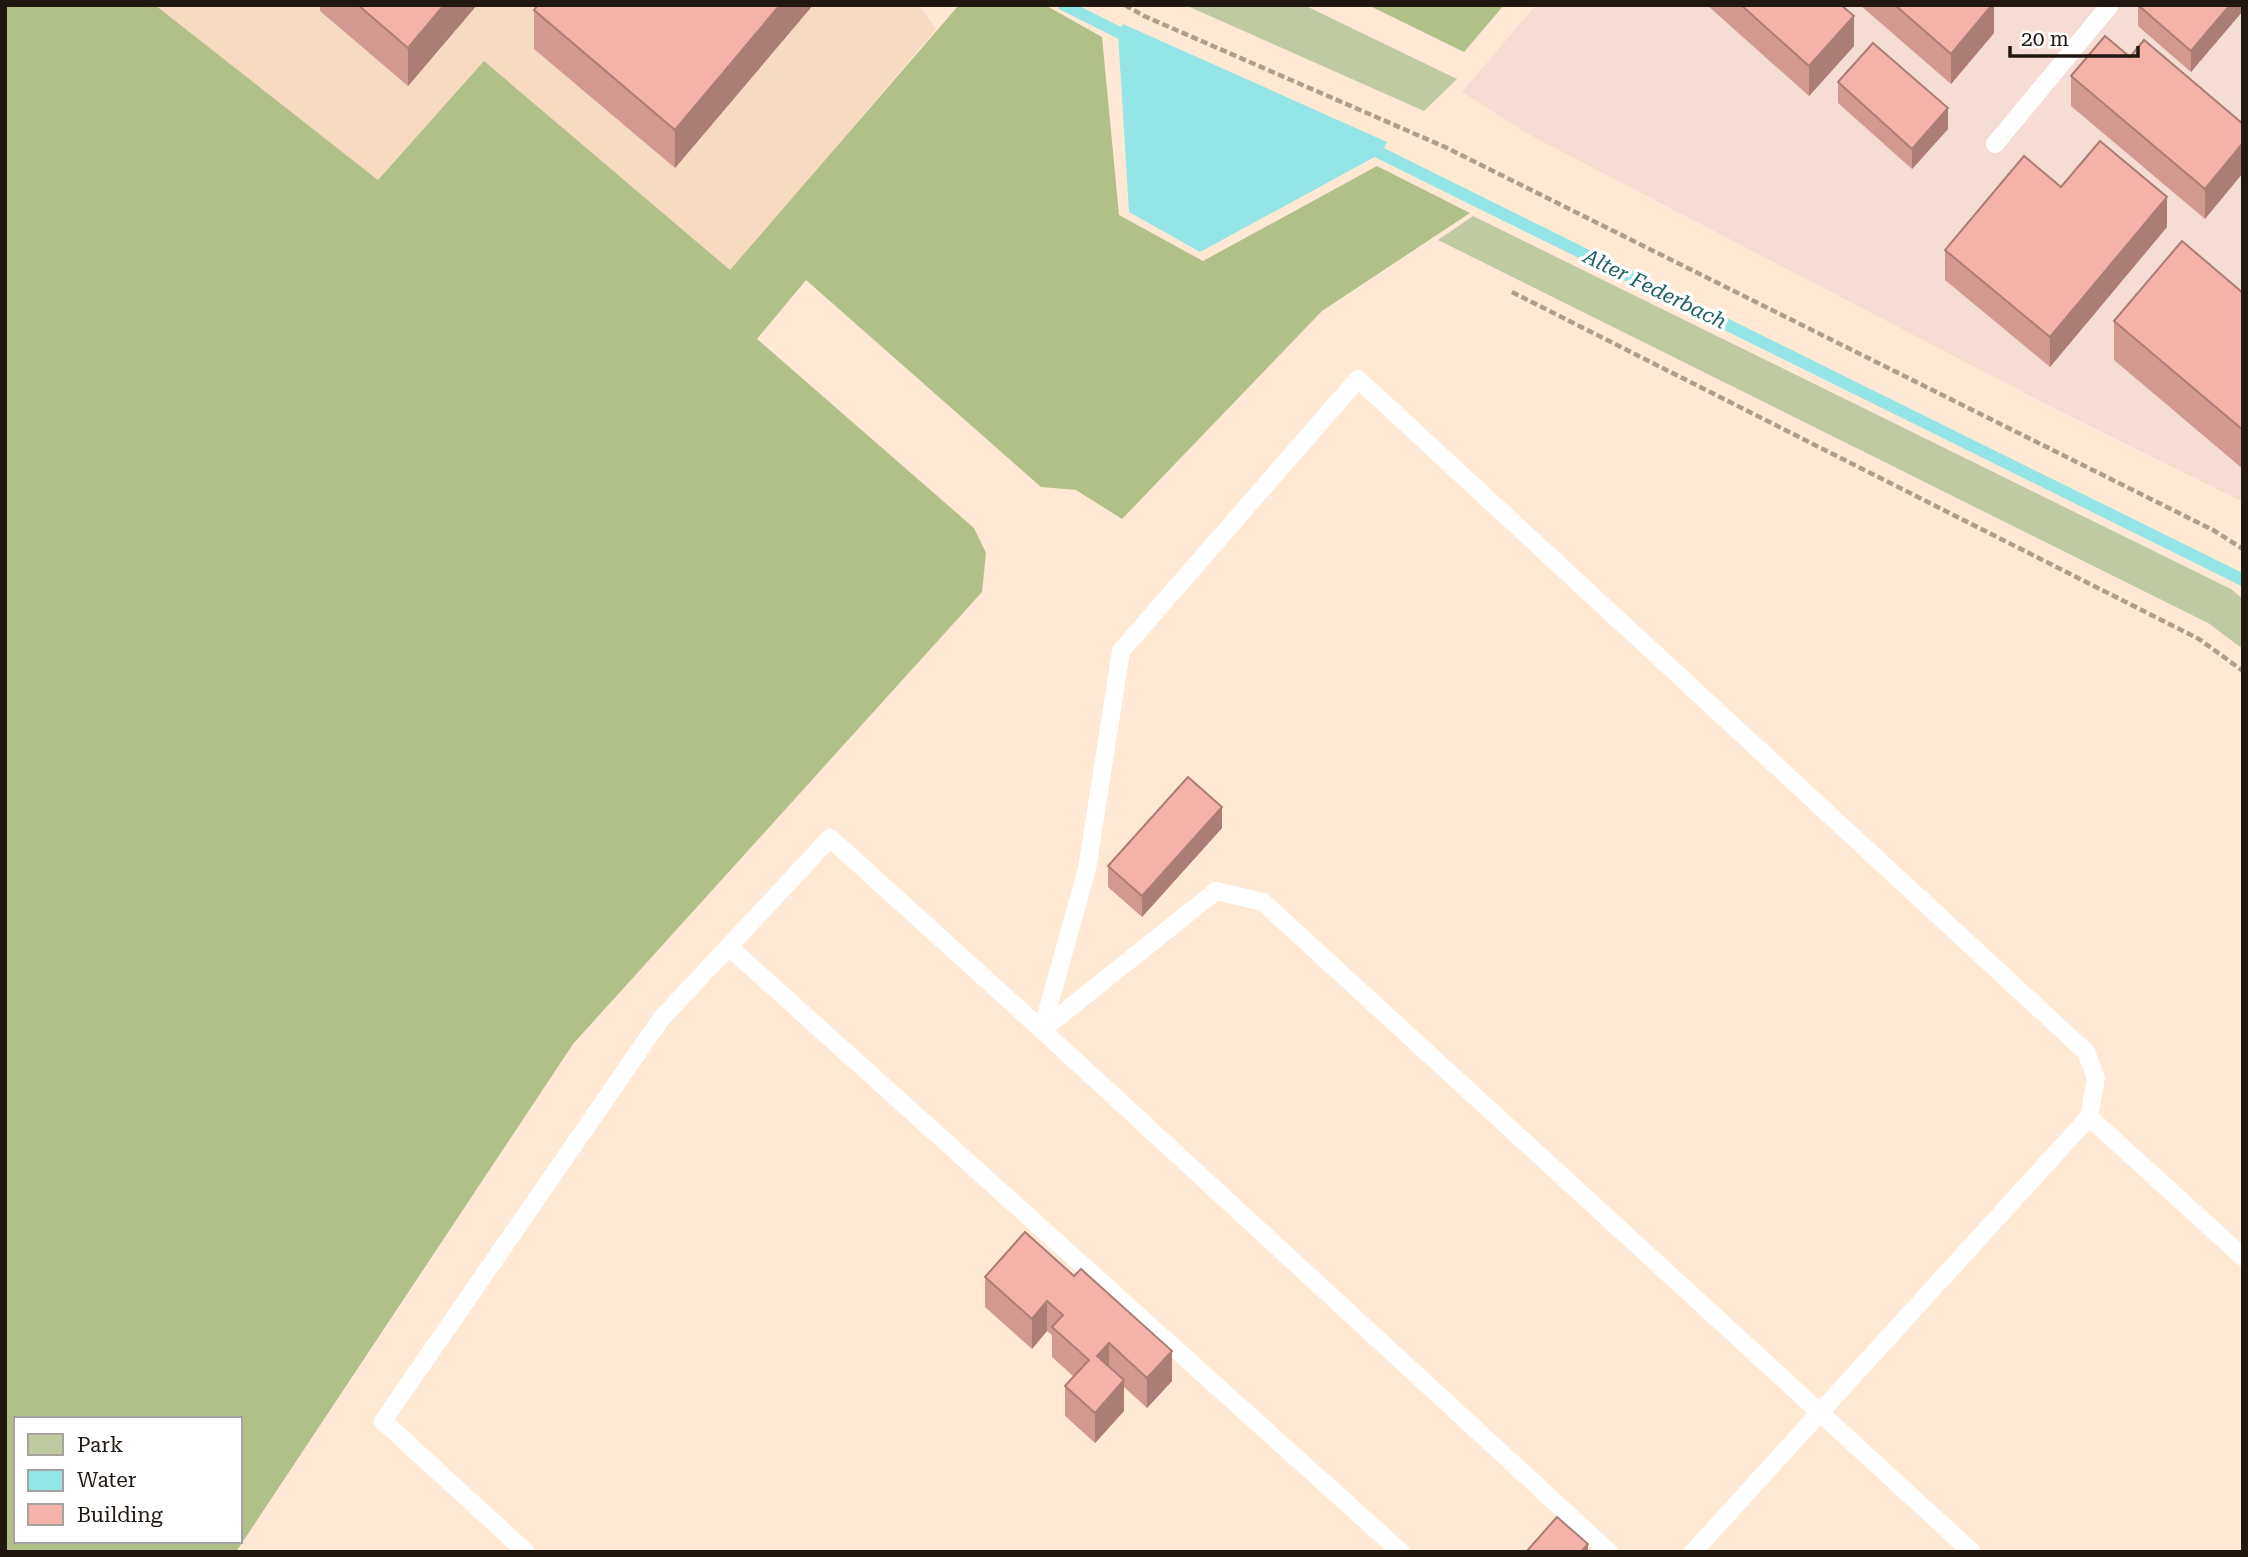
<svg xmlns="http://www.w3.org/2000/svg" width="2248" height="1557" font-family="'Roboto Serif',serif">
  <rect width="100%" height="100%" fill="#ffe8d4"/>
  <!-- built -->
  <polygon fill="#f7dbc1" points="155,5 919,5 936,29 731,271 484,62 378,180"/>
  <!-- industrial -->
  <polygon fill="#f5dcd4" points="1536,5 2243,5 2243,502 2040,401 1530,135 1462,92"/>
  <!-- green -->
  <g fill="#c0caa1">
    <polygon points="1185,5 1304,5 1457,79 1424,111"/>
    <polygon points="1473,216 2231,589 2243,599 2243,649 2208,623 1438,240"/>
  </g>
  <!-- forest -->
  <g fill="#b1c086" fill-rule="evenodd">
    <path d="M5 5H155L378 180 484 61 730 270 959 5H1045L1102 37 1119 215 1203 261 1377 166 1470 213 1322 311 1122 519 1076 490 1041 487 806 280 757 339 974 528 986 553 982 592 573 1044 236 1552H5ZM16 1419H240V1541H16Z"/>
    <polygon points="1368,5 1504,5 1464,52"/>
  </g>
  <!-- water -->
  <polygon fill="#94e5e6" points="1123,24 1387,142 1382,153 1200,252 1129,212 1118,32"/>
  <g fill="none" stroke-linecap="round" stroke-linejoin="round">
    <!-- stream -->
    <g stroke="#94e5e6" stroke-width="12">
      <polyline points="1064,5 1132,39"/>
      <polyline points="1368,147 2243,580"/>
    </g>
    <!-- path -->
    <g stroke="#af9d8e" stroke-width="4.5" stroke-dasharray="7 3.5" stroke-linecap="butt">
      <polyline points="1125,5 1144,16 1445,147 2213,530 2243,549"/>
      <polyline points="1512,292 2199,639 2243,671"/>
    </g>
    <!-- service -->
    <g stroke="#fff" stroke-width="18">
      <polyline points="1995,144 2110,5"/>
      <polyline points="729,947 1401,1552"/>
      <polyline points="1042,1030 1087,869 1121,651 1358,379 2086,1052 2096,1078 2089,1117 1693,1552"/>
      <polyline points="1042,1030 1216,891 1263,902 1972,1552"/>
      <polyline points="2089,1117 2243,1257"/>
      <polyline points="526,1552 383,1421 661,1019 830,838 1042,1030 1609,1552"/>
    </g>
  </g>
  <!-- wall -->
  <g fill="#d39991">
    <polygon points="320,5 477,5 408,86 320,11"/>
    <polygon points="813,5 675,168 534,49 534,10"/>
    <polygon points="1707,5 1841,5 1854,46 1809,96"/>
    <polygon points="1860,5 1994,5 1994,33 1951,84"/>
    <polygon points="2138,5 2243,5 2191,72 2138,26"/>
    <polygon points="2130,57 2243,124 2205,219 2071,106 2071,76"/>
    <polygon points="1838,82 1948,129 1912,169 1838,103"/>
    <polygon points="2061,187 2167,227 2050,367 1945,280 1945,250"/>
    <polygon points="2243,293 2243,469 2114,360 2114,321"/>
    <polygon points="1222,828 1142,917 1108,887 1108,866"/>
    <polygon points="1025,1232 1172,1381 1147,1408 1124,1387 1124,1411 1095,1443 1065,1416 1065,1386 1074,1377 1052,1357 1052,1335 1047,1331 1032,1349 985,1307 985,1277"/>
  </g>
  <!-- shaded-wall -->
  <g fill="#ac7d76">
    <polygon points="444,5 477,5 408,86 408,48"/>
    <polygon points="780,5 813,5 675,168 675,130"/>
    <polygon points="1992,5 1994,5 1994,33 1951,84 1951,54"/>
    <polygon points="2230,5 2243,5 2243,11 2191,72 2191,51"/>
    <polygon points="1854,16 1854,46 1809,96 1809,66"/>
    <polygon points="1948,108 1948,129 1912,169 1912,149"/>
    <polygon points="2243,143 2243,173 2205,219 2205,189"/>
    <polygon points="2167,197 2167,227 2050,367 2050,337"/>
    <polygon points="1222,807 1222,828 1142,917 1142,896"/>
    <polygon points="1047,1301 1047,1331 1032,1349 1032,1319"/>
    <polygon points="1109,1343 1109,1374 1097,1356"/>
    <polygon points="1172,1351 1172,1381 1147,1408 1147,1378"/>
    <polygon points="1124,1380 1124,1411 1095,1443 1095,1413"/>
    <polygon points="1588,1544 1588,1552 1581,1552"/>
  </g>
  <!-- building -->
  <g fill="#f5b2a9" stroke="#ac7d76" stroke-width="2">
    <polygon points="358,5 444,5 408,48"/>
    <polygon points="538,5 780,5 675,130 534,10"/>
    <polygon points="1741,5 1841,5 1854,16 1809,66"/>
    <polygon points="1895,5 1992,5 1951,54"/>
    <polygon points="2138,5 2230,5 2191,51"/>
    <polygon points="2105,36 2130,57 2144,40 2243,124 2243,143 2205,189 2071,76"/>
    <polygon points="1873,43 1948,108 1912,149 1838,82"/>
    <polygon points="2100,141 2167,197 2050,337 1945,250 2024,156 2061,187"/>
    <polygon points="2182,241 2243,293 2243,430 2114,321"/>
    <polygon points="1188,777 1222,807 1142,896 1108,866"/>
    <polygon points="1025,1232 1074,1276 1081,1269 1172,1351 1147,1378 1109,1343 1097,1356 1124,1380 1095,1413 1065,1386 1089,1360 1052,1327 1063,1315 1047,1301 1032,1319 985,1277"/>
    <polygon points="1557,1517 1588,1544 1581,1552 1526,1552"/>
  </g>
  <g text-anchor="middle" stroke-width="7" stroke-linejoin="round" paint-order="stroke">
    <!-- water labels -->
    <g font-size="21" font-style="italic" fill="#1c6061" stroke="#fff">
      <text transform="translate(1655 289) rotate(26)" y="7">Alter Federbach</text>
    </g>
  </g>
  <!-- border -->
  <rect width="2248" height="1557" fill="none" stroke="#1f1710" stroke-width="14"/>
  <!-- legend -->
  <rect x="14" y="1417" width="228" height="126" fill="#ffffff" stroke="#a5a29f" stroke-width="2"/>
  <rect x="28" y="1434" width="35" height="21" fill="#c0caa1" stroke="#a5a29f" stroke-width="2"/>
  <text x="77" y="1452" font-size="21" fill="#1f1710">Park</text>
  <rect x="28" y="1470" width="35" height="21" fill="#94e5e6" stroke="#a5a29f" stroke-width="2"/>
  <text x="77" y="1487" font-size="21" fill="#1f1710">Water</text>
  <rect x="28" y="1504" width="35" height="21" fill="#f5b2a9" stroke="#a5a29f" stroke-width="2"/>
  <text x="77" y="1522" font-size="21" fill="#1f1710">Building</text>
  <!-- scale -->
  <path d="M2010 46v10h128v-10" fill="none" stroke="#1f1710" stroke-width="3.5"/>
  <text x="2021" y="46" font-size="21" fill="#1f1710" stroke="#ffffff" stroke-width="5" paint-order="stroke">20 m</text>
</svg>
